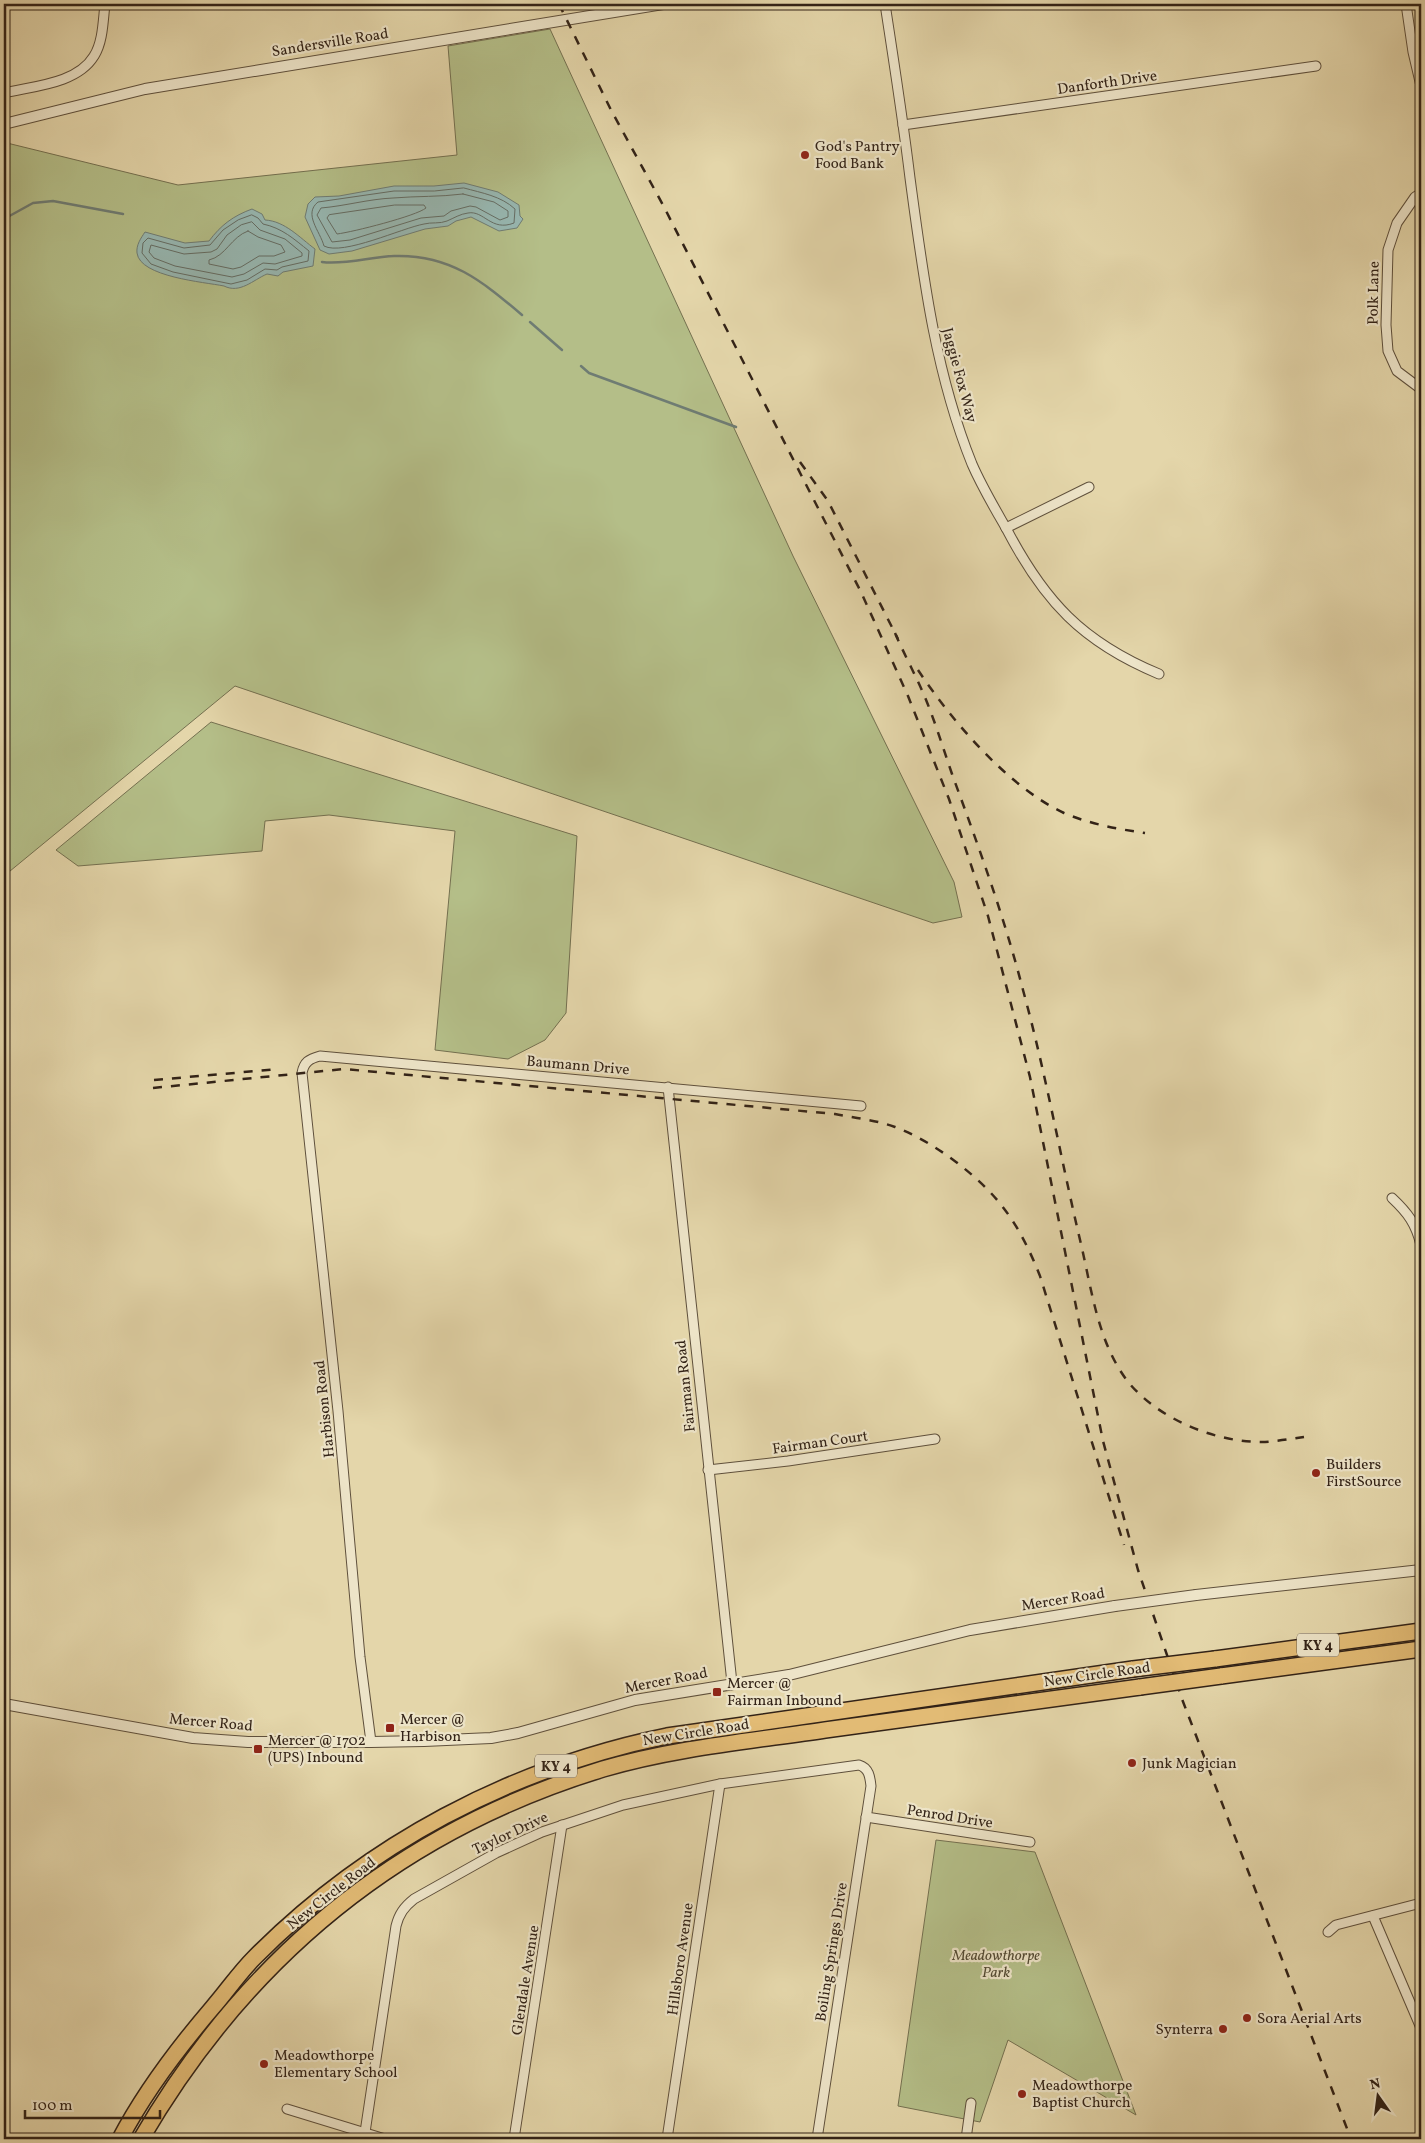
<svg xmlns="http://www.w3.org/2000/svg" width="1425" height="2143" font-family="Vollkorn,serif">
  <rect width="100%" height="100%" fill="#e4d6aa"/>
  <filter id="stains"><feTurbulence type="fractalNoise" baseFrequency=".004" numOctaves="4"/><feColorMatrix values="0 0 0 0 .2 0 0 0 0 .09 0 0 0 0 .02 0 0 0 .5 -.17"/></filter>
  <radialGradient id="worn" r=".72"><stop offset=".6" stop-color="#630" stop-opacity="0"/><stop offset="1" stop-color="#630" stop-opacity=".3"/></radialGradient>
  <!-- green -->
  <g fill="#b4be88" stroke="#747050">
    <polygon points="550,29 793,556 954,882 962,917 933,923 235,686 4,876 4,143 7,143 178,185 457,155 448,46"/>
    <polygon points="211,722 577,836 566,1013 545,1040 508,1059 435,1050 455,831 329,815 265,821 262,851 78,866 56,850"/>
    <polygon points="936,1840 1035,1852 1136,2115 1008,2040 980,2122 898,2106"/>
  </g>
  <!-- water -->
  <g fill="#97b7b1" stroke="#6f7c73">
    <polygon points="464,183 498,192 519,205 520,216 523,219 517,228 499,231 471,217 456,221 448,226 425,229 352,251 329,254 320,250 305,217 308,204 315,197 339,196 394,186 434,186"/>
    <path d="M252 209 262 214 265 220C285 221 300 238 315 249L313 266 283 272 278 276 267 274C253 280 240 294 224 286 204 282 140 277 137 253 136 245 141 238 145 232L185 243 209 241C221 225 233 216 252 209Z"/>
  </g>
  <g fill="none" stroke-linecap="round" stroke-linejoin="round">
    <!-- shore -->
    <g stroke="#656d64" stroke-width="1">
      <path d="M464 188C482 193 501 196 515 209L514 223C491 232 484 210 468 213 460 214 454 218 447 221 440 224 431 222 424 224 402 228 343 256 324 246 320 231 303 214 318 202L394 191H434Z"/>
      <path d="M463 194 494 202 508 211V217L500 220 476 207 470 206 451 211 444 216 421 218 350 240 332 242 317 215 321 208C345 206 369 199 393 198 417 196 440 197 463 194Z"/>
      <path d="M395 205H424L426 208C416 216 353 232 337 234L327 218 329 215Z"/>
      <path d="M252 215 258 218 263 224C282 228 294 239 309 251L308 261 282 267 277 270 265 269 247 280 231 284 173 272 151 264 142 253 143 243 148 238 184 248 210 245 223 230 238 220Z"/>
      <polygon points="252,222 260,230 285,239 302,253 302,256 275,264 263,263 244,274 232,277 175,266 154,258 149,252 151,245 184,254 211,252 217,249 227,235 241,225"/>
      <path d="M248 231 258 237 281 245 285 252 274 256H259L241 267 233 269 209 264V260C226 256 231 237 248 231Z"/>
    </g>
    <!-- stream -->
    <g stroke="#6f7c73" stroke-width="2.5">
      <polyline points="4,219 33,203 53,201 123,214"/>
      <path d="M322 262C345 265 370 257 394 256 450 254 482 281 522 315"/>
      <polyline points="530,322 562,350"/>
      <polyline points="581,366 589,373 736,427"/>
    </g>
    <!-- minor casing -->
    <g stroke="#5f503c" stroke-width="11">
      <g id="minor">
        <path d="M885 4C894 62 903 120 910 178 923 275 935 372 972 464 982 487 994 507 1006 528 1044 601 1082 642 1159 674"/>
        <polyline points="1406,4 1413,52 1421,86"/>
        <path d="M4 93C33 86 77 84 94 56 103 42 103 21 105 4"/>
        <polyline points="903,125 1316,66"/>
        <polyline points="1421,193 1415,197 1397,223 1388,250 1386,325 1388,351 1397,371 1421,389"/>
        <polyline points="1006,528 1089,487"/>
        <polyline points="668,1087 732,1683"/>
        <path d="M1392 1198C1408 1213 1416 1224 1421 1245"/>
        <polyline points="708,1470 788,1461 935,1439"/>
        <path d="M371 1742 360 1657 338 1411 302 1073C304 1062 309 1059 320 1056L861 1106"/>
        <polyline points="866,1817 1030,1842"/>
        <polyline points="1373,1916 1421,2028"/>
        <polyline points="1328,1932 1336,1925 1421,1903"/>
        <polyline points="287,2109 385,2139"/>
        <path d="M364 2139 396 1926C399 1914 404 1907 414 1899L496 1853 542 1832 623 1805 720 1784 859 1765C869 1768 870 1777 871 1786L817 2139"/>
        <polyline points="514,2139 562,1825"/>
        <polyline points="667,2139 720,1784"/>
        <polyline points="966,2139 971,2103"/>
      </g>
    </g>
    <!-- tertiary casing -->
    <g stroke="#5f503c" stroke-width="12">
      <g id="tertiary">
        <polyline points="4,124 145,89 663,4"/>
        <polyline points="1196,1595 1421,1570"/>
        <polyline points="4,1704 193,1738 248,1742 371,1742 424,1741 491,1738 518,1733 635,1700 789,1675 970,1630 1115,1606"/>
      </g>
    </g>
    <!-- motorway casing -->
    <g stroke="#332317" stroke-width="18">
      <g id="motorway">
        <polyline points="1215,1659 1421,1631"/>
        <polyline points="1221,1676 1421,1649"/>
        <path d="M120 2139C145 2091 178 2048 213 2007 227 1991 239 1973 254 1958 367 1844 511 1768 667 1736L1133 1669"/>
        <path d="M141 2139C247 1957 400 1831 603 1769 675 1748 751 1741 825 1730 930 1716 1035 1702 1140 1687"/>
      </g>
    </g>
    <!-- minor -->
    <use href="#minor" stroke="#ede4c8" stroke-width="9"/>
    <!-- tertiary -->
    <use href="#tertiary" stroke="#ede4c8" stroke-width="10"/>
    <!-- motorway -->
    <use href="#motorway" stroke="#e2bb75" stroke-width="15"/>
    <!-- rail -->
    <g stroke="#332317" stroke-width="2.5" stroke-dasharray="9 9" stroke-linecap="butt">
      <polyline points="559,4 611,110 663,205 861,592 908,696 949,799 988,916 1030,1077 1103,1441 1138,1570 1182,1699 1351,2139"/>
      <polyline points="800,462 828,501 898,639"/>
      <path d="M895 633C904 654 915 674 924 695 935 721 943 748 952 774 978 845 1004 916 1023 990 1046 1074 1061 1160 1081 1244 1092 1291 1098 1344 1129 1383 1160 1420 1217 1443 1265 1442 1278 1441 1291 1439 1304 1437"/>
      <path d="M918 670C952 721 1008 787 1064 813 1090 824 1117 829 1145 833"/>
      <polyline points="154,1080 279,1069"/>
      <path d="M153 1088 344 1069 835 1114C855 1118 876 1120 895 1127 916 1135 934 1146 952 1159 998 1193 1019 1223 1040 1276L1124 1545"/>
    </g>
    <!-- tertiary-bridge casing -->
    <g stroke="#5f503c" stroke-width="12" stroke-linecap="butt">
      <polyline id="tertiary-bridge" points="1115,1606 1196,1595"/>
    </g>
    <!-- motorway-bridge casing -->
    <g stroke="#332317" stroke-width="18" stroke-linecap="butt">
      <g id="motorway-bridge">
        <polyline points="1133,1669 1215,1659"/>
        <polyline points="1140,1687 1221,1676"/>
      </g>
    </g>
    <!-- tertiary-bridge -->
    <use href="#tertiary-bridge" stroke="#ede4c8" stroke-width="10"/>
    <!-- motorway-bridge -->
    <use href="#motorway-bridge" stroke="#e2bb75" stroke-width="15"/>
  </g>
  <!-- markers -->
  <g fill="#8f2418" stroke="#ede4c8" stroke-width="2">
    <circle cx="805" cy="155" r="5"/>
    <circle cx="1316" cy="1473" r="5"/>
    <rect x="712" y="1687" width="10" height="10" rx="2.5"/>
    <rect x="385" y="1723" width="10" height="10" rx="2.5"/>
    <rect x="253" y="1744" width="10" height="10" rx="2.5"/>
    <circle cx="1132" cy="1763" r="5"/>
    <circle cx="1247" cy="2018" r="5"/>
    <circle cx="1223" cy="2029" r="5"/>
    <circle cx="264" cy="2064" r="5"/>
    <circle cx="1022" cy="2094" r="5"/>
  </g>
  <g text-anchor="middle" stroke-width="4.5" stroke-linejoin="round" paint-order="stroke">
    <!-- shield labels -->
    <g fill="#ede4c8" stroke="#6b5d4c" stroke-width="1">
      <rect x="1297" y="1633.5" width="42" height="23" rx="4"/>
      <rect x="535" y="1754.5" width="42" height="23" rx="4"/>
    </g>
    <g font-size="14" font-weight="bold" fill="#332317">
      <text x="1318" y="1650">KY 4</text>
      <text x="556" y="1771">KY 4</text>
    </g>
    <!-- street labels -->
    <g font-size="15" fill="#332317" stroke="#ede4c8">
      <text transform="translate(330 42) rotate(-9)" y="5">Sandersville Road</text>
      <text transform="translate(1107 82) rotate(-8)" y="5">Danforth Drive</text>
      <text transform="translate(1373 293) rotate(-89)" y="5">Polk Lane</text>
      <text transform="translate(960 375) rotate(75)" y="5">Jaggie Fox Way</text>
      <text transform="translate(578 1065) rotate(5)" y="5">Baumann Drive</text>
      <text transform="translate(685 1386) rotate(-96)" y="5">Fairman Road</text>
      <text transform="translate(324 1409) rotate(-96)" y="5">Harbison Road</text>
      <text transform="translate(820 1442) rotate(-8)" y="5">Fairman Court</text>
      <text transform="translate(1063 1599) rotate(-9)" y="5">Mercer Road</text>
      <text transform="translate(1097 1674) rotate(-8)" y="5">New Circle Road</text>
      <text transform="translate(666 1680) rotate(-11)" y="5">Mercer Road</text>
      <text transform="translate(211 1722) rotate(5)" y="5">Mercer Road</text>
      <text transform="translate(696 1732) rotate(-9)" y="5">New Circle Road</text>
      <text transform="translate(950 1816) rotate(9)" y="5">Penrod Drive</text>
      <text transform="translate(510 1833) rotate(-25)" y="5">Taylor Drive</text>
      <text transform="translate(331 1893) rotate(-38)" y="5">New Circle Road</text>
      <text transform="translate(831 1952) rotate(-81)" y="5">Boiling Springs Drive</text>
      <text transform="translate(680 1959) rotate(-82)" y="5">Hillsboro Avenue</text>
      <text transform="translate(525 1980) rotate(-81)" y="5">Glendale Avenue</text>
    </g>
    <!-- poi labels -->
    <g font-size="15" fill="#332317" stroke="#ede4c8" text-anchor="start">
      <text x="815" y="151">God's Pantry<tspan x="815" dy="17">Food Bank</tspan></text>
      <text x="1326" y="1469">Builders<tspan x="1326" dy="17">FirstSource</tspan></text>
      <text x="727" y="1688">Mercer @<tspan x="727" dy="17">Fairman Inbound</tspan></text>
      <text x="400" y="1724">Mercer @<tspan x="400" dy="17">Harbison</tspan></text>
      <text x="268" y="1745">Mercer @ 1702<tspan x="268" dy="17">(UPS) Inbound</tspan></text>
      <text x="1142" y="1768">Junk Magician</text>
      <text x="1257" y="2023">Sora Aerial Arts</text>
      <text x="1213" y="2034" text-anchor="end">Synterra</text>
      <text x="274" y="2060">Meadowthorpe<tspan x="274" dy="17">Elementary School</tspan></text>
      <text x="1032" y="2090">Meadowthorpe<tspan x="1032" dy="17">Baptist Church</tspan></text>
    </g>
    <!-- park labels -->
    <g font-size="15" font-style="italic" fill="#534a33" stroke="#ede4c8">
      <text x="996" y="1960">Meadowthorpe<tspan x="996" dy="17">Park</tspan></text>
    </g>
  </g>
  <!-- margin -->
  <rect width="1425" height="2143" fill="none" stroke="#e4d6aa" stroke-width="20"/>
  <rect x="5" y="5" width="1415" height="2133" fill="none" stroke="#332317" stroke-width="2.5"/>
  <rect x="10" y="10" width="1405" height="2123" fill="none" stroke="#332317"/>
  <!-- north arrow -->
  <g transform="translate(1378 2096) rotate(346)" stroke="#ede4c8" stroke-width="4" paint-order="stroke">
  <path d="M0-4L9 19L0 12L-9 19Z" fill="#332317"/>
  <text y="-8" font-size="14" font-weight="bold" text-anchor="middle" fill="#332317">N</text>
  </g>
  <!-- scale -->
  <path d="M25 2110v8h135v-8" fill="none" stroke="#332317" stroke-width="2.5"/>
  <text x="32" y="2110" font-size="15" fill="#332317" stroke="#ede4c8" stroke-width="4" paint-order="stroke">100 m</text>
  <rect width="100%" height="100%" filter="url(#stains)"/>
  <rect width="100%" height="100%" fill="url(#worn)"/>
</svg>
